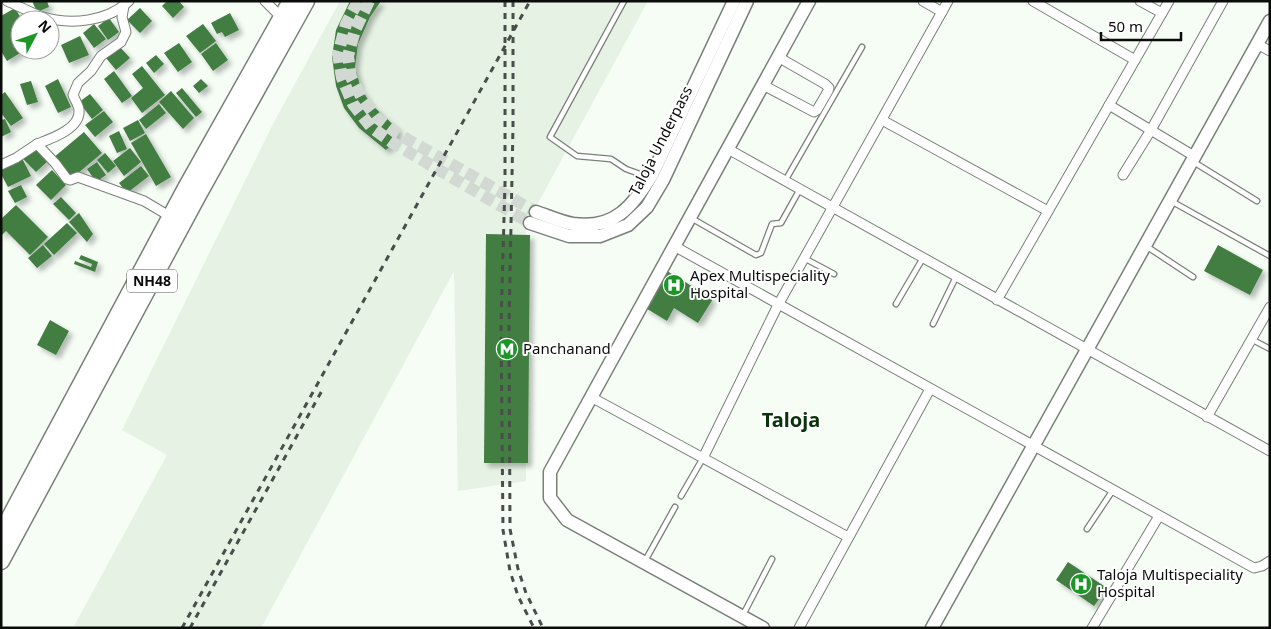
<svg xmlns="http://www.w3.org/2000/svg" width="1271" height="629" font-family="'Noto Sans',sans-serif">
  <defs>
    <filter id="shadow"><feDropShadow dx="4" dy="4" stdDeviation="2.5" flood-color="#0004"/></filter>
  </defs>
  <rect width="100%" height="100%" fill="#f5fdf5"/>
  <!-- built -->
  <polygon fill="#e5f2e4" points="340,1 648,1 526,225 526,481 458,491 454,271 261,628 73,628 167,455 122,430 273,124"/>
  <!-- building -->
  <g fill="#437d43" filter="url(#shadow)">
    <polygon points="32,1 47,1 49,7 37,12"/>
    <polygon points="167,1 179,1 184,7 173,18 162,6"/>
    <polygon points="350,1 381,1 370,17 358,44 355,67 361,89 372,105 399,130 393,143 386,150 359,128 344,108 336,86 332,57 336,30"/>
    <polygon points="15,8 22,20 20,20 20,50 25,50 7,61 1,51 1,16"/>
    <polygon points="140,8 152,21 140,33 127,20"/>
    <polygon points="230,13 239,30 225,37 222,32 217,34 211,23"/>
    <polygon points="109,18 119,32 108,40 98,26"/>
    <polygon points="94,24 106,39 94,48 83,33"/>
    <polygon points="203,24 216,41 200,53 186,36"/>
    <polygon points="80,36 89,55 69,63 61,45"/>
    <polygon points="179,43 192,62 178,72 164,53"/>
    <polygon points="216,43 228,60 213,71 201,54"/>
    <polygon points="119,46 130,58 116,70 106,58"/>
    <polygon points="156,55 164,64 154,73 146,63"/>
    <polygon points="142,66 165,95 142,113 131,98 143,88 132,74"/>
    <polygon points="114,71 132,96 122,103 104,79"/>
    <polygon points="58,79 71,107 58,113 45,86"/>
    <polygon points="201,79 208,86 199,93 193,86"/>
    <polygon points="31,81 38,102 27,105 20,84"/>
    <polygon points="182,88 202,112 196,117 176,93"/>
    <polygon points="171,91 194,118 183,129 159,102"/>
    <polygon points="5,92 23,118 11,126 1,113 1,95"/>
    <polygon points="90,94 103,110 92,119 79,102"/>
    <polygon points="159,104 166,113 146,129 139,120"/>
    <polygon points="104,111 113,122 95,137 85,125"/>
    <polygon points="5,119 11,132 1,137 1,120"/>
    <polygon points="138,120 145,133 130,141 123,128"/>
    <polygon points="119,131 127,149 117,153 109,136"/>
    <polygon points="84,132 102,153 71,179 53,158"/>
    <polygon points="146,134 171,177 156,186 131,143"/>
    <polygon points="37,147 49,160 36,172 23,159"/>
    <polygon points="130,148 141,162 124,176 113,161"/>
    <polygon points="105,153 116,166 108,173 97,160"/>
    <polygon points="22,158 31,176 8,187 1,174 1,168"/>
    <polygon points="97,162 106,175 96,182 87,169"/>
    <polygon points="141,166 149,176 127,193 119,183"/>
    <polygon points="52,170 66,185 51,200 36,185"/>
    <polygon points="21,185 27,197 15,203 8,191"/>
    <polygon points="61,197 76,213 69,220 53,204"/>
    <polygon points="16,205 48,237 30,255 6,231 1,236 1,219"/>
    <polygon points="79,213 93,234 87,242 69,222"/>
    <polygon points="67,223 77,233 54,255 44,244"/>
    <polygon points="486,234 530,235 528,463 484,463"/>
    <polygon points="43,245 52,256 37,268 28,258"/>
    <polygon points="1218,245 1263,270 1250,295 1204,271"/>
    <polygon points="81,255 98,262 95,272 74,264 75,261 91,267 92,264 79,259"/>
    <polygon points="667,271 713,299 698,323 674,308 667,321 644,307"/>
    <polygon points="50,320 69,331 56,355 37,345"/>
    <polygon points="1068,562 1107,588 1094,606 1056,580"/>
  </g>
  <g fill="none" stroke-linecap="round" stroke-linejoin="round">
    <!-- secondary-tunnel -->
    <g stroke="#d2d9d2" stroke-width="12" stroke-dasharray="12 6" stroke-linecap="butt">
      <polyline points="358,1 346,24 338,54 342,78 353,104 371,127 393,143 530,223"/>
      <polyline points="369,1 355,30 348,56 351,77 362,98 376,117 398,134 536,212"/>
    </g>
    <!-- lane casing -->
    <g stroke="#798079" stroke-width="7">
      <g id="lane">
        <polyline points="624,1 550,137 577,156 611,159 626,169 648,177"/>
        <polyline points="1192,161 1257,201"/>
        <polyline points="785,181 862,47"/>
        <polyline points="1171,201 1270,256"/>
        <polyline points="691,218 756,255 761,253 772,224 781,223 800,189"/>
        <polyline points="1146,246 1193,277"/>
        <polyline points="804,258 834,274"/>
        <polyline points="896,304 923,258"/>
        <polyline points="933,324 956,277"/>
        <polyline points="1251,339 1270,349"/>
        <polyline points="681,496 703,458"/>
        <polyline points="1087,529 1113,490"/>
        <polyline points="645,561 675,507"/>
        <polyline points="743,615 772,559"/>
      </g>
    </g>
    <!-- street casing -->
    <g stroke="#798079" stroke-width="11">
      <g id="street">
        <path d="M7 1C19 6 31 13 43 17 71 25 107 22 129 1"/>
        <polyline points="265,1 282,18"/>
        <polyline points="923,1 942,12"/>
        <polyline points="1033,1 1135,60"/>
        <polyline points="1140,1 1162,13"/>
        <polyline points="1257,44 1270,51"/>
        <polyline points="763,85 814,112 817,110 828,91 829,88 825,84 778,57"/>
        <polyline points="1109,105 1194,156"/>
        <polyline points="882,120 1048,211"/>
        <path d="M37 144C50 139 81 129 79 110 79 106 75 100 73 95L78 83 91 71 101 56 121 42 126 32 122 17 124 6"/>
        <polyline points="728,149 1270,451"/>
        <polyline points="1,165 16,158 37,144 55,163 67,179 70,180 78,177 144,201 171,217"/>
        <polyline points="1123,175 1151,130 1223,1"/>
        <polyline points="674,246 1254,568 1262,566 1270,561"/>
        <polyline points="997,300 1169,1"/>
        <polyline points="591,397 848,537"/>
        <polyline points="1207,417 1270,307"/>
        <polyline points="703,458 778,305 948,1"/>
        <polyline points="799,628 930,389"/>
        <polyline points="1092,628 1159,516"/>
      </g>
    </g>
    <!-- secondary casing -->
    <g stroke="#798079" stroke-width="15">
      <g id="secondary">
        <path d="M536 212C548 216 561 222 573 224 615 230 632 206 652 175L734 1"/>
        <polyline points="530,223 569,236 600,236 628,225 647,207 663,180 747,1"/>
        <polyline points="763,628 567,520 550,498 550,472 809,1"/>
        <polyline points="932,628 1270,21"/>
      </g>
    </g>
    <!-- highway casing -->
    <g stroke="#798079" stroke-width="19">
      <g id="highway">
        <polyline points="1,534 186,188 291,1"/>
        <polyline points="1,561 198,195 306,1"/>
      </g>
    </g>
    <!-- lane -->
    <use href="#lane" stroke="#fff" stroke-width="4.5"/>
    <!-- street -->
    <use href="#street" stroke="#fff" stroke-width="9"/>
    <!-- secondary -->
    <use href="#secondary" stroke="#fff" stroke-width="12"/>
    <!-- highway -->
    <use href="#highway" stroke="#fff" stroke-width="16"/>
    <!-- rail -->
    <g stroke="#4a4e4a" stroke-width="3" stroke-dasharray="6 6" stroke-linecap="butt">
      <polyline points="505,1 505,183 501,325 503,530 510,571 518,596 534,628"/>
      <polyline points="513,1 513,126 509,325 510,529 518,569 526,593 543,628"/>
      <polyline points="182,628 530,1"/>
      <polyline points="190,628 324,387"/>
    </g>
  </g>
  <!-- icons -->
  <defs>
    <g id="hospital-disc" transform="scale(1.125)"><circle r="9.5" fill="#1b9627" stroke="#fff"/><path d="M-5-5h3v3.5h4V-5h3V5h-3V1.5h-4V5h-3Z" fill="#fff"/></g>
    <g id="metro-disc" transform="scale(1.125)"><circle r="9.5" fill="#1b9627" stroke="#fff"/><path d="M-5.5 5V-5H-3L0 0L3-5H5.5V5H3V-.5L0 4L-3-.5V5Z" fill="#fff"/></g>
  </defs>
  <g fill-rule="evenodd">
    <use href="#hospital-disc" x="674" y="285"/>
    <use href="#metro-disc" x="507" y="349"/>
    <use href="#hospital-disc" x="1081" y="584"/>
  </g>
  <g text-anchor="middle" stroke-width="4" stroke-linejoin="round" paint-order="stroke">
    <!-- shield labels -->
    <rect fill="#fff" stroke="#545554" stroke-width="1" x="127" y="269.5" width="50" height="23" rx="4"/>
    <g font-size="14" font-weight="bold" fill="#0a0c0a">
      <text x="152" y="286">NH48</text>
    </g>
    <!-- street labels -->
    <g font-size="15" fill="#0a0c0a" stroke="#fff">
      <text transform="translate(661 141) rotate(-63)" y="5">Taloja Underpass</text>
    </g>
    <!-- poi labels -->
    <g font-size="15" fill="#0a0c0a" stroke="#fff" text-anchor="start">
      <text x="690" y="281">Apex Multispeciality<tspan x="690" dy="17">Hospital</tspan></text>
      <text x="523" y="354">Panchanand</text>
      <text x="1097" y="580">Taloja Multispeciality<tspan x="1097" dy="17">Hospital</tspan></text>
    </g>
    <!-- district labels -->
    <g font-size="20" font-weight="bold" fill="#09330b" stroke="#fff">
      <text x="791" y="427">Taloja</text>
    </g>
  </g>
  <!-- border -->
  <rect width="1271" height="629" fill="none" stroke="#0a0c0a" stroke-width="5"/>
  <!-- north arrow -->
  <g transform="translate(35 35) rotate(49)"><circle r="24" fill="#ffffff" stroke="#9d9e9d"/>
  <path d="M0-4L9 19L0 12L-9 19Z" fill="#1b9627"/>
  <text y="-8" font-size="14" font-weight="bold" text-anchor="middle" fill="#0a0c0a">N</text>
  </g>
  <!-- scale -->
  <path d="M1101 32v8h80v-8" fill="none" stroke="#0a0c0a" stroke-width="2.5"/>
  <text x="1108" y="32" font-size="15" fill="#0a0c0a" stroke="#ffffff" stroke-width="4" paint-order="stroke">50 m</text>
</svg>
